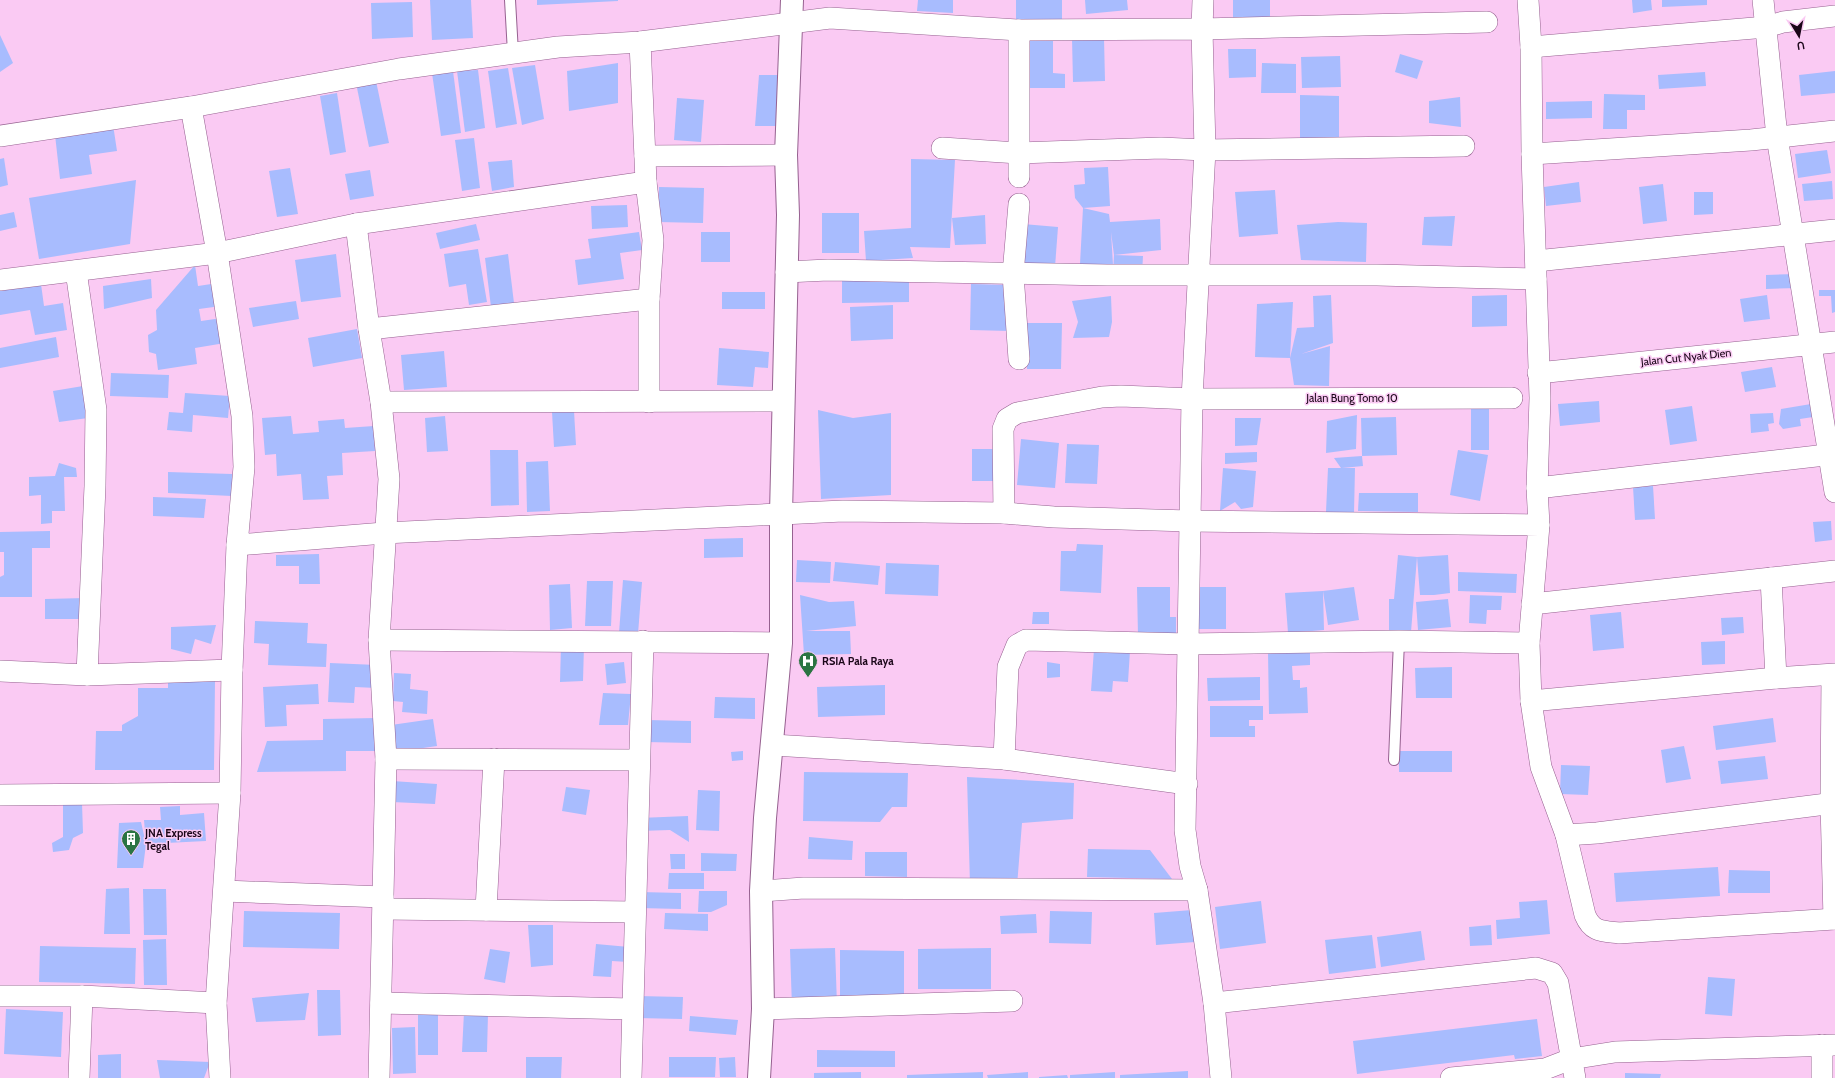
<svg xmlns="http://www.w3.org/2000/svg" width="1835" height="1078" font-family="Cabin,sans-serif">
  <rect width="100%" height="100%" fill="#facaf3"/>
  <!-- building -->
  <g fill="#a8bcfe">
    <polygon points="430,0 471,0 473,38 432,40"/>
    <polygon points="537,0 618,0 618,1 537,5"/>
    <polygon points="918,0 953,0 953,13 917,11"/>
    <rect x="1016" y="0" width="46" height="19"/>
    <polygon points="1085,0 1127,0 1128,10 1086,14"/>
    <rect x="1233" y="0" width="37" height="21"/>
    <polygon points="1632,0 1651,0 1652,10 1633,13"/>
    <polygon points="1662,0 1707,0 1707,5 1662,7"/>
    <polygon points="412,2 413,37 372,39 371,3"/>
    <polygon points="0,35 13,63 0,72"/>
    <polygon points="1072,38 1104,38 1105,81 1073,82"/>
    <polygon points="1027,41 1053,41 1053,73 1065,74 1065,88 1027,88"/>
    <polygon points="1228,49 1256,49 1256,77 1229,78"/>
    <polygon points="1400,54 1423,61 1417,79 1395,72"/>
    <polygon points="1340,56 1341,87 1302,88 1301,57"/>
    <polygon points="618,63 618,103 569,111 567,71"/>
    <polygon points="1262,63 1296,64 1296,93 1261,93"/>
    <polygon points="535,65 544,119 522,125 512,68"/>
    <polygon points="508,68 517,124 496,128 488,71"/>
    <polygon points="478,70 485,128 465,132 457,71"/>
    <polygon points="453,71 461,133 441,136 432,73"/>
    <polygon points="1835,71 1835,93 1801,96 1799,75"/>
    <polygon points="1705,72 1706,86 1659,89 1658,75"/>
    <polygon points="759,75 785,75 782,126 755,126"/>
    <polygon points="376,81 389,143 369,147 356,83"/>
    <polygon points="337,93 346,152 330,155 320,96"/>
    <polygon points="1604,94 1645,95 1645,110 1627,110 1627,129 1603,129"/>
    <polygon points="1300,95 1339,96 1339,143 1300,143"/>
    <polygon points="1460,97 1461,127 1429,123 1429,101"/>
    <polygon points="677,98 704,100 701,142 674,140"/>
    <polygon points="1592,101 1592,118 1546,119 1546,102"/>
    <polygon points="112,118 117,151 89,155 92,174 60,179 54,126"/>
    <polygon points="474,138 480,188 462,191 455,140"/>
    <polygon points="1827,150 1831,173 1798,178 1795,154"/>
    <polygon points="4,158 8,185 0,187 0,159"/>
    <polygon points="911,159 955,160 950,248 910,247 913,258 866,261 864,231 911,228"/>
    <polygon points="512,160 514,187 492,191 488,162"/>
    <polygon points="1108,167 1110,206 1083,208 1075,198 1074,185 1085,184 1084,168"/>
    <polygon points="290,168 298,214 277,217 269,171"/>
    <polygon points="370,170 374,196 350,200 345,174"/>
    <polygon points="136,180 130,244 39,259 29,198"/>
    <polygon points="1832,181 1833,199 1804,201 1802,184"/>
    <polygon points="1579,182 1581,202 1546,206 1544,187"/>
    <polygon points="1663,184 1667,221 1643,224 1639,187"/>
    <polygon points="659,187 704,188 703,223 658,222"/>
    <polygon points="1275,190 1278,234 1239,237 1235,192"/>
    <polygon points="1694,192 1713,192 1713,214 1694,215"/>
    <polygon points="627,205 628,227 592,229 591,206"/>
    <polygon points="1083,208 1109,214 1110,222 1160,219 1161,250 1114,255 1143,256 1142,274 1113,273 1114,255 1111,232 1113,265 1080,264"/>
    <polygon points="14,212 17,227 0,231 0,215"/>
    <rect x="822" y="213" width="37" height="40"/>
    <polygon points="985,215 986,244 955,245 952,218"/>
    <polygon points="1455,216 1452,246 1422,245 1424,217"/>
    <polygon points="1338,222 1367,223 1366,262 1301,260 1297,225"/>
    <polygon points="476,224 480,240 440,249 436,233"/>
    <polygon points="1023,224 1058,227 1055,267 1020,264"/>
    <polygon points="639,232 642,250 620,253 624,279 578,285 575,260 591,258 588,239"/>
    <rect x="701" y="232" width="29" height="30"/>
    <polygon points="478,249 487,302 469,305 466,284 449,287 444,254"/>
    <polygon points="336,254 341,297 301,302 295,260"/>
    <polygon points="508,254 514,303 491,307 485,258"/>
    <polygon points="195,265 198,286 218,283 221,306 199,309 201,321 222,318 225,343 195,348 197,364 158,370 156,354 149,352 148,335 157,330 156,310"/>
    <polygon points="1797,274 1797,288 1766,289 1766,275"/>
    <polygon points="842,277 870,277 870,282 909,282 909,302 842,303"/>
    <polygon points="151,279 152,298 104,309 103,286"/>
    <polygon points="41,284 44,306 63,303 67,330 35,335 30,310 0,315 0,291"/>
    <polygon points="971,284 1011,285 1010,331 970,330"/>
    <polygon points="1819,290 1835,290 1835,312 1832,313 1831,296 1819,296"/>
    <rect x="722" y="292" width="43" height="17"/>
    <polygon points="1331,295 1333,343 1301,354 1330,346 1329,386 1294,385 1290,358 1297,328 1314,327 1313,296"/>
    <polygon points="1507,295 1507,326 1472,327 1472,296"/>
    <polygon points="1767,295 1770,319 1744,322 1740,299"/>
    <polygon points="1111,296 1112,322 1109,337 1073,338 1078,322 1072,301"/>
    <polygon points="296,301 299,319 253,327 249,308"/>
    <polygon points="1293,302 1290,358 1255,357 1257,304"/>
    <polygon points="893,305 893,339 851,341 850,307"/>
    <polygon points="1027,323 1062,323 1061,369 1027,369"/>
    <polygon points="357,329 362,358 313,367 308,338"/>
    <polygon points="56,337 59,357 0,368 0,348"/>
    <polygon points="719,348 769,352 768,368 755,367 753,387 717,385"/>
    <polygon points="444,351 447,387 404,390 401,355"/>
    <polygon points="1772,367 1776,387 1745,392 1741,372"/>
    <polygon points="111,373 169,375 168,398 110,396"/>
    <polygon points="83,386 88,418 59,422 53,391"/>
    <polygon points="185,393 230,396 228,418 193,415 192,432 167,430 169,412 183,413"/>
    <polygon points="1599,401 1600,422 1560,426 1558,404"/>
    <polygon points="1811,404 1813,417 1800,419 1801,426 1783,429 1779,424 1781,409"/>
    <polygon points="1692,406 1697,441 1670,445 1665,410"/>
    <rect x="1471" y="408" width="18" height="42"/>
    <polygon points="818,410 853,418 891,413 891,495 821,499"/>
    <polygon points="574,411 576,445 554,447 552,412"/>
    <polygon points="1773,413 1774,423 1768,424 1769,431 1751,433 1750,414"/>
    <polygon points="1357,415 1356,449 1326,453 1327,421"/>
    <polygon points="291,416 293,434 319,432 318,421 344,419 345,428 374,426 375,451 342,453 343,475 327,476 329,499 303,500 301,474 277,476 276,454 265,455 262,418"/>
    <polygon points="445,416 448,451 427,452 425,418"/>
    <polygon points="1396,417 1397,455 1362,456 1361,418"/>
    <polygon points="1235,418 1261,418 1257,445 1235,446"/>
    <polygon points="1021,439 1059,443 1055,488 1017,485"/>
    <polygon points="1067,444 1099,445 1097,484 1065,483"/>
    <rect x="972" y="449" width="24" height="32"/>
    <polygon points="490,450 518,450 519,505 491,506"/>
    <polygon points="1458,450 1488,455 1480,501 1450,495"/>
    <polygon points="1257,452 1257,462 1225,464 1225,453"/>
    <polygon points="1362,456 1363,466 1342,468 1355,468 1354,513 1326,512 1328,468 1341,468 1334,458"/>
    <polygon points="548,461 550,511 527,512 526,462"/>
    <polygon points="59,463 76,468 77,477 64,477 65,511 52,511 52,523 41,524 41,495 29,496 29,477 55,476"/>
    <polygon points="1223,468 1256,471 1253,507 1241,509 1235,502 1220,511"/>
    <polygon points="168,472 232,474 232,496 168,493"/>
    <polygon points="1653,486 1655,519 1635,520 1633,487"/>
    <polygon points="1359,493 1418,493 1418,512 1358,511"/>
    <polygon points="153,497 206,499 204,518 153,516"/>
    <polygon points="1831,521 1832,540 1815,542 1813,522"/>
    <polygon points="50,531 50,548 32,548 32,597 0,597 0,577 4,575 4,552 0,552 0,532"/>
    <polygon points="743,538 743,557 704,558 704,539"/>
    <polygon points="1077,544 1103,545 1101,593 1060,591 1061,551 1076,551"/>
    <polygon points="319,554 320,584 299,584 299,566 276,566 276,555"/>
    <polygon points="1398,555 1417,557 1448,555 1450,593 1434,595 1420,595 1417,557 1411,632 1389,632 1389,599 1394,599"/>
    <polygon points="797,560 831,562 830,583 796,582"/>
    <polygon points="835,562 880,566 878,585 833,581"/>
    <polygon points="886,563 939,565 938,596 885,594"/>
    <polygon points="1458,572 1517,574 1516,593 1458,591"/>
    <polygon points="623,580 642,582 638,634 619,633"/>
    <polygon points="587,581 613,581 611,626 585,626"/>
    <polygon points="570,584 572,628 550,630 549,585"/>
    <polygon points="1137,587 1170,587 1170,617 1176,617 1176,635 1138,636"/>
    <rect x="1192" y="587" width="34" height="42"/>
    <polygon points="1354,587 1359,620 1328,625 1323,591 1324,630 1288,633 1285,593 1323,591"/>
    <polygon points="800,595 829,602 854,601 856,626 806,631 850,631 851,654 804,655"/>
    <polygon points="1470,595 1502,596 1501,610 1487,610 1486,624 1469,623"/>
    <polygon points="86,598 86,619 45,619 45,599"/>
    <polygon points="1448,599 1451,627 1418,630 1416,602"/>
    <polygon points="1033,612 1049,612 1049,624 1032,624"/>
    <polygon points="1621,612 1624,648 1593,651 1590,615"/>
    <polygon points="1743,617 1744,633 1722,635 1721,618"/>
    <polygon points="255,621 308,623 307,643 327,644 326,667 268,665 269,644 254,643"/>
    <polygon points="216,625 211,644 195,639 191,654 171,649 171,627"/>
    <polygon points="1725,641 1725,664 1702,665 1701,642"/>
    <polygon points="561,645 584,645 583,681 560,682"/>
    <polygon points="1094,649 1130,651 1128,682 1113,681 1112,692 1091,691"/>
    <polygon points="1310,651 1310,665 1292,666 1293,680 1300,680 1300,688 1307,687 1308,713 1269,714 1268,652"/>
    <polygon points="624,662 626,683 607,685 605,664"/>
    <polygon points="1047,662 1060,664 1060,677 1047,678"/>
    <polygon points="330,663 377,665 376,688 355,687 354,703 328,702"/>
    <polygon points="1452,667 1452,698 1416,698 1415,668"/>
    <polygon points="394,673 411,674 410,689 428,691 427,714 402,712 403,702 393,701"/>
    <polygon points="1260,677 1260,700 1208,701 1207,678"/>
    <polygon points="168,681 215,681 214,770 95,770 96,731 122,731 122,725 138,716 138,688 168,688"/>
    <polygon points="318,684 319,704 286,705 287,726 265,727 263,687"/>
    <polygon points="885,685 885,715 818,717 817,687"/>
    <polygon points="603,693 631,694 628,725 599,725"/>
    <polygon points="715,697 755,698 755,719 714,718"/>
    <polygon points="1210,706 1263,706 1263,720 1249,720 1249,726 1255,726 1255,737 1210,737"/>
    <polygon points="376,718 376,751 346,751 346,771 257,772 267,741 323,740 323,719"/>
    <polygon points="1773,718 1776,742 1716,750 1713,726"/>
    <polygon points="433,719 437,746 395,752 391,725"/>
    <polygon points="647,720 691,721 691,743 646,742"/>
    <polygon points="1684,746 1691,779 1666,783 1661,750"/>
    <polygon points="743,751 743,760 732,761 731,752"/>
    <rect x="1399" y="751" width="53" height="21"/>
    <polygon points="1765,756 1768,779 1721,784 1718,761"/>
    <polygon points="1561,765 1590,766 1588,795 1560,794"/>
    <polygon points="804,772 908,773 907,807 892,807 880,822 803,821"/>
    <polygon points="967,777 1074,783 1073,819 1022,823 1017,886 970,885"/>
    <polygon points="392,781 437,784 435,804 392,802"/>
    <polygon points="566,787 590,790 586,815 562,811"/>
    <polygon points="698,790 720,791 719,831 696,830"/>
    <polygon points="63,803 82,803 83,833 73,838 69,850 53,852 52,843 63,837"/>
    <polygon points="180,806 180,815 204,813 206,841 146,844 143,868 117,868 119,823 141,822 146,844 144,820 161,820 160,807"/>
    <polygon points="688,816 689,842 670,830 639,831 639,818"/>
    <polygon points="809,837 853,841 852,860 808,859"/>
    <polygon points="1088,849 1150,850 1172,879 1087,877"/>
    <polygon points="865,852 907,852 907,877 865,876"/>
    <polygon points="701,853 737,854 736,871 701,871"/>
    <polygon points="670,854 685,854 685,869 671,869"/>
    <polygon points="1718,867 1720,896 1616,902 1614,873"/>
    <polygon points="1729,870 1770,871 1770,893 1728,893"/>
    <polygon points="669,873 704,873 704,889 668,889"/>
    <polygon points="129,888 130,934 104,934 106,889"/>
    <polygon points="143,889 166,889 167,935 144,935"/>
    <polygon points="699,891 727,891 727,905 711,912 698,912"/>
    <polygon points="640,892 681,893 681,909 639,908"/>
    <polygon points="1547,900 1550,934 1497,939 1496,920 1520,918 1519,902"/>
    <polygon points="1261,901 1266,943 1220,949 1215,907"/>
    <polygon points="1192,910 1195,942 1156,945 1154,913"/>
    <polygon points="244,911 340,913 339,949 243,947"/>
    <polygon points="1050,911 1092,912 1091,944 1049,943"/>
    <polygon points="665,913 708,914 708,931 664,929"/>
    <polygon points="1036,914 1037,933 1001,934 1000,916"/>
    <polygon points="528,925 553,925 553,965 531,967"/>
    <polygon points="1491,925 1492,945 1470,946 1469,927"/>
    <polygon points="1421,931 1425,960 1381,967 1377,937"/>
    <polygon points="1372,935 1376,968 1329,974 1325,940"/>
    <polygon points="166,939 167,985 144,985 143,940"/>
    <polygon points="596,944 629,947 628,962 612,961 611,977 593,976"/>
    <polygon points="40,946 136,948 135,984 39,982"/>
    <polygon points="835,948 837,1005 792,1007 790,949"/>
    <polygon points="991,948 991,989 918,989 918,949"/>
    <polygon points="490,949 510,952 505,983 484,979"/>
    <polygon points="840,950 904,951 904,996 840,996"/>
    <polygon points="1708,977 1735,979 1732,1016 1705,1014"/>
    <polygon points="317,990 340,990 341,1035 318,1036"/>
    <polygon points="309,993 305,1020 256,1022 252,998"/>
    <polygon points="637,996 683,997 682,1019 637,1018"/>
    <polygon points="418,1008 438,1009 438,1055 418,1055"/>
    <polygon points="6,1009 63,1012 61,1057 4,1054"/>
    <polygon points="464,1012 488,1014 487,1052 462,1052"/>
    <polygon points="690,1016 738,1020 736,1035 689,1031"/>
    <polygon points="1537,1019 1542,1056 1515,1059 1514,1055 1357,1074 1353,1041"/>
    <polygon points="415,1027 416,1073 393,1074 392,1028"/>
    <polygon points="817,1050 895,1051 895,1067 817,1067"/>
    <polygon points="121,1054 121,1078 98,1078 98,1055"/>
    <polygon points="526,1057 562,1057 561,1078 526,1078"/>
    <polygon points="669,1057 716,1057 715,1077 669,1077"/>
    <polygon points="735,1057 736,1077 720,1077 719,1058"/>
    <polygon points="157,1060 210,1062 204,1078 160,1078"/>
    <polygon points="1188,1071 1188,1078 1120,1078 1120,1075"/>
    <polygon points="861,1072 861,1078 814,1078 814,1073"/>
    <polygon points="983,1072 983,1078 907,1078 907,1075"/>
    <polygon points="1028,1072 1028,1078 988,1078 987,1075"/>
    <polygon points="1115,1072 1115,1078 1070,1078 1070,1075"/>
    <polygon points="1625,1073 1661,1074 1660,1078 1625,1078"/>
    <polygon points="1067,1075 1068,1078 1039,1078 1039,1077"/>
  </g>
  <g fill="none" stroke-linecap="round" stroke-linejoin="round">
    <!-- lane casing -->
    <g stroke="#966190" stroke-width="12">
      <g id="lane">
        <polyline points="510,0 513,53"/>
        <polyline points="1394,760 1399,641"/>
      </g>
    </g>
    <!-- street casing -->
    <g stroke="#966190" stroke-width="22">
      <g id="street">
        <polyline points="1203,0 1202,29 1487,22"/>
        <polyline points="1528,0 1531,47 1532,154 1540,398 1537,488 1539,525"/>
        <polyline points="1763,0 1777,137 1835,492"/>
        <polyline points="1019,30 1019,177"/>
        <polyline points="640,42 646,182 653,240 649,299 649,402"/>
        <polyline points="1531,47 1766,27 1783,22 1835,16"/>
        <polyline points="191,107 217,253 242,416 244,467 237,545 384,533 843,511 1004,513 1054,517 1189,521 1539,525 1529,643 1531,701 1541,767 1566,835 1597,833 1835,803"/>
        <polyline points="0,136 191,107 399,69 558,47 640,42 830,18 1019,30 1202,29 1205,150 1192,399 1185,830 1190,866 1197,890 1214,1003 1221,1078"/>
        <polyline points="942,148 1019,153 1161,148 1205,150 1464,146"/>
        <polyline points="1532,154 1751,140 1835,131"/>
        <polyline points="645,156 786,155"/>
        <polyline points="1019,204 1013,274 1019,359"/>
        <polyline points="356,224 369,329 381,402 389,479 379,640 386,759 379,1078"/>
        <polyline points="1536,261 1835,230"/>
        <polyline points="76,271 96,410 95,486 87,675"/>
        <polyline points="786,272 828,270 1107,275 1377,275 1536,279"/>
        <polyline points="0,280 217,253 356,224 646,182"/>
        <polyline points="369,329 649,299"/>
        <polyline points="1538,373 1835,342"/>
        <polyline points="381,402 783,401"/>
        <polyline points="1537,488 1835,454"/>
        <polyline points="1004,513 1003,429 1007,419 1017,413 1102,397 1121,396 1192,399 1512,398"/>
        <polyline points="1771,578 1776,678"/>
        <polyline points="1532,604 1835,571"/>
        <polyline points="379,640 781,643"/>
        <polyline points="0,671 87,675 232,670"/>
        <polyline points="1832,675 1831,803 1834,919"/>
        <polyline points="1531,701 1776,678 1835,674"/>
        <polyline points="773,745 1004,759 1187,784"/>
        <polyline points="386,759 639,760"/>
        <polyline points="1004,759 1008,667 1017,645 1026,640 1188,644 1399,641 1529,643"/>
        <polyline points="0,795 230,793"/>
        <path d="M1566 835 1585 915C1592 932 1602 931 1619 933L1835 919"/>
        <polyline points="224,891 383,897"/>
        <polyline points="761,891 804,888 1197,890"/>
        <polyline points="384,909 635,912"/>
        <polyline points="486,910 494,759"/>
        <polyline points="0,996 82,996 216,1003"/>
        <polyline points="381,1003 632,1009"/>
        <polyline points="1214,1003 1536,968 1552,973 1558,983 1575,1078"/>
        <polyline points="763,1009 1012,1001"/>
        <polyline points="1822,1045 1822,1078"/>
        <polyline points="79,1078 82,996"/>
        <polyline points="220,1078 216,1003 230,793 232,670 237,545"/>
        <polyline points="631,1078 643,641"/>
        <polyline points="1451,1078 1545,1069 1571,1059 1615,1052 1835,1045"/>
      </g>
    </g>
    <!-- secondary casing -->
    <g stroke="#966190" stroke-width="24">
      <polyline id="secondary" points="759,1078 763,1009 761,891 765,818 781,643 781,514 788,215 786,155 792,0"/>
    </g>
    <!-- lane -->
    <use href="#lane" stroke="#fff" stroke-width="10"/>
    <!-- street -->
    <use href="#street" stroke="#fff" stroke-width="21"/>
    <!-- secondary -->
    <use href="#secondary" stroke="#fff" stroke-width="22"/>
  </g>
  <!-- icons -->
  <defs>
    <g id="hospital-pin" transform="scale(1)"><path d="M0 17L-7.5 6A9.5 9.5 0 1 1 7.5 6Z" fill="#2a7442" stroke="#facaf3"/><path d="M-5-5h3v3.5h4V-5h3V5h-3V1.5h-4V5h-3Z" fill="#fff"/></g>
    <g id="building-pin" transform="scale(1)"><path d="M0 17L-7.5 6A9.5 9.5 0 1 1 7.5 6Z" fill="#2a7442" stroke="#facaf3"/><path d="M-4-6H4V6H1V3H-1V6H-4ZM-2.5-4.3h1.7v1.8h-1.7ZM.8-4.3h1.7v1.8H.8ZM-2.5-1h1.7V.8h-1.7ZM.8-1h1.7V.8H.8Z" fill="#fff"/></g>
  </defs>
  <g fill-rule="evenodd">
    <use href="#hospital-pin" x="808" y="661"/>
    <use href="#building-pin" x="131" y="839"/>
  </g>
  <g text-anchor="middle" stroke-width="3" stroke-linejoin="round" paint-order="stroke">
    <!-- street labels -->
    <g font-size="11" fill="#1a0618" stroke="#facaf3">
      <text transform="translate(1686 357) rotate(-6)" y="4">Jalan Cut Nyak Dien</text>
      <text x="1352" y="402">Jalan Bung Tomo 10</text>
    </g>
    <!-- poi labels -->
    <g font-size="11" font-weight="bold" fill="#1a0618" stroke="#facaf3" text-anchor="start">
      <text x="822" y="665">RSIA Pala Raya</text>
      <text x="145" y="837">JNA Express<tspan x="145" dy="13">Tegal</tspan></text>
    </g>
  </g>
  <!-- north arrow -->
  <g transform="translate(1799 36) rotate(170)" stroke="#facaf3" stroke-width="3" paint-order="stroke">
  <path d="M0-3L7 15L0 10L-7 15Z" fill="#1a0618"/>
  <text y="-6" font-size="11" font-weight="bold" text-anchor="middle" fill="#1a0618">U</text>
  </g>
</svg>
